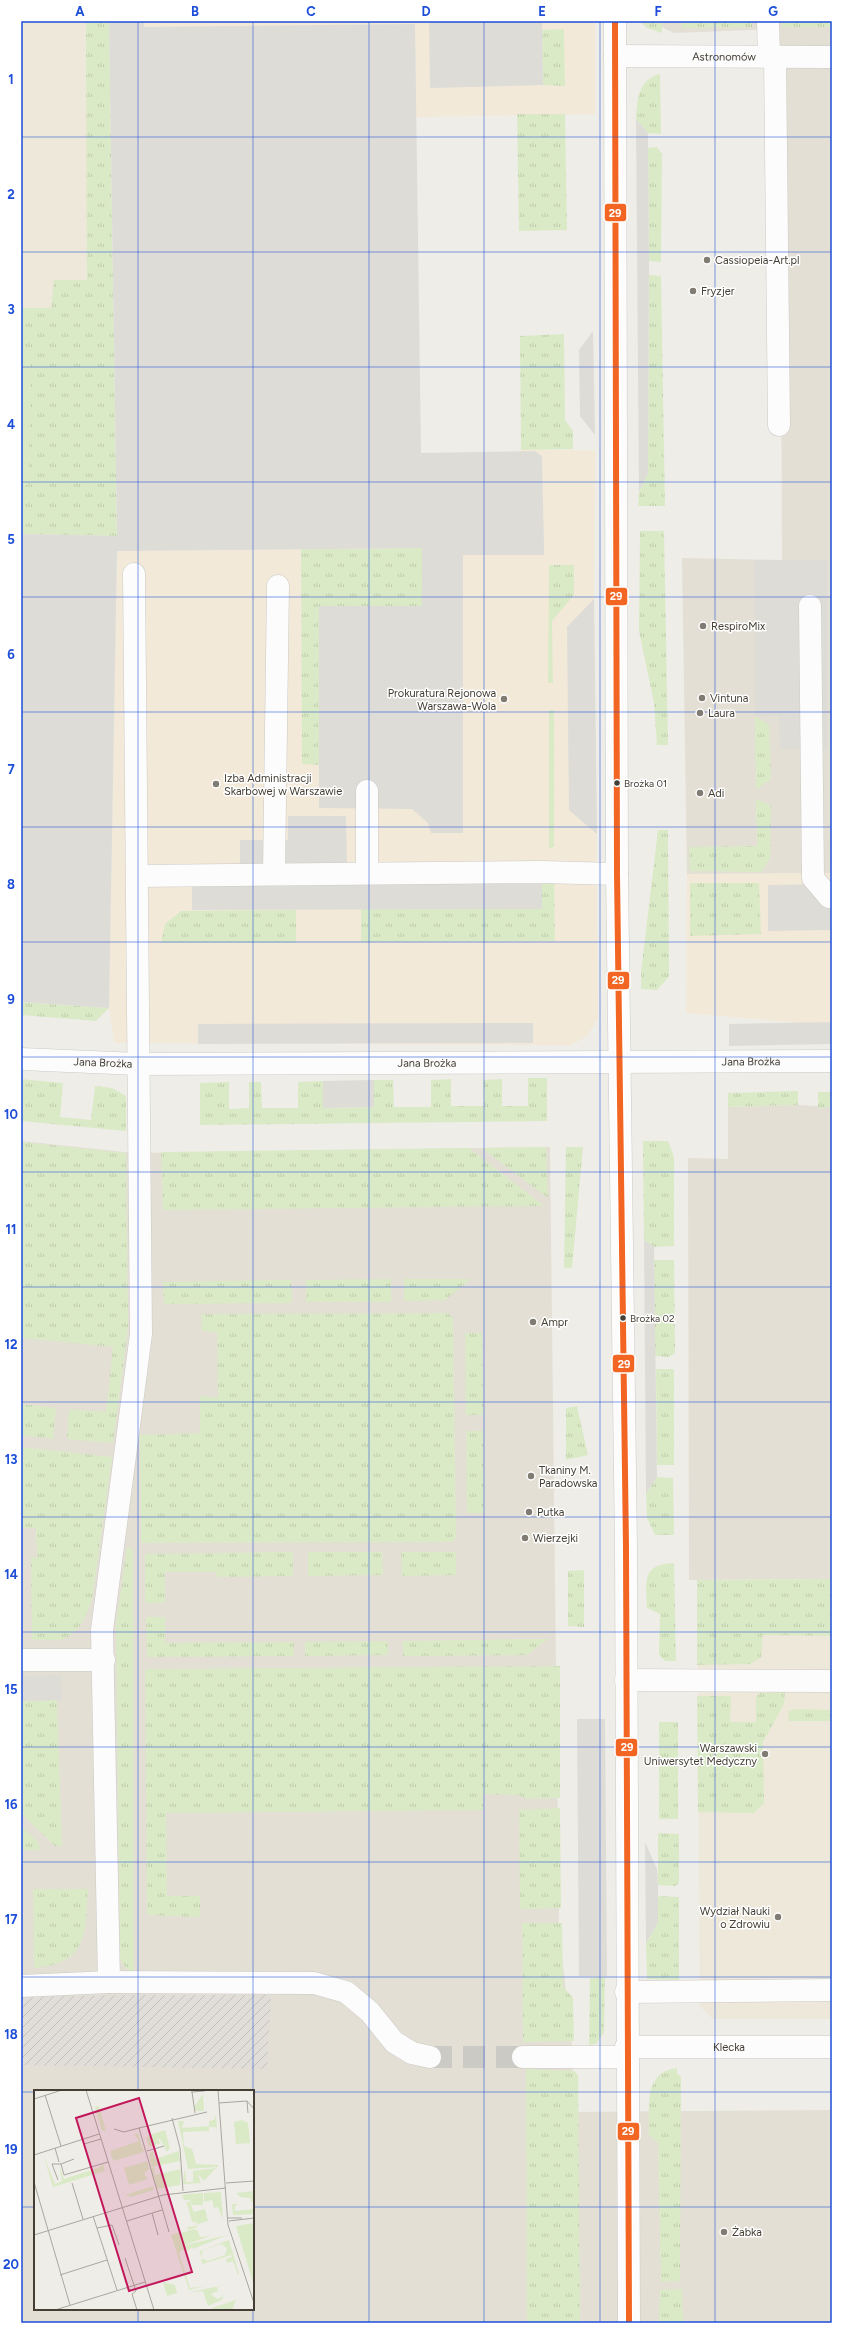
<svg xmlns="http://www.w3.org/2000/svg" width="853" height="2344" font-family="Figtree,sans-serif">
  <defs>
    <pattern id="industrial-furrows" width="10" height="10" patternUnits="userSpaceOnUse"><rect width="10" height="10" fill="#e1ded9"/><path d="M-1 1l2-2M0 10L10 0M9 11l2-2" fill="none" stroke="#c2c0bb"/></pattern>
    <pattern id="grass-tufts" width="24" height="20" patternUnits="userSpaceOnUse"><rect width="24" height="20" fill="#dbeac6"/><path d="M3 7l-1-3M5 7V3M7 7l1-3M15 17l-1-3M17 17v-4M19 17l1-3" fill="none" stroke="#bdcaab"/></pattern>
  </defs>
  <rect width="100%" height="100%" fill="#eeede8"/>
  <!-- residential -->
  <g fill="#e3dfd4" fill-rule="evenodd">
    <polygon points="649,21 832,21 832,873 687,874 682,558 782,560 780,72 775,29 674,33"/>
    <polygon points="798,1105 832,1107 832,1579 689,1580 688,1158 728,1159 728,1107"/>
    <path d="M21 1141 134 1153 550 1147 559 1929 572 2046 573 2112 832 2110V2323H21ZM35 2091H253V2309H35Z"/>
  </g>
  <!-- commercial -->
  <g fill="#f2e9d9">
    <polygon points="109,21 595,21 595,114 416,117 415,24 144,27"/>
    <polygon points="521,450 595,450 594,599 598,1019 587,1036 571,1045 114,1043 109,1008 117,551 319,549"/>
    <polygon points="832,873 832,1026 686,1013 687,874"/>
  </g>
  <!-- industrial -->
  <polygon fill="url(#industrial-furrows)" points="127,1995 271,1995 267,2069 21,2065 21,1997"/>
  <!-- education -->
  <g fill="#ede8d9">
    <polygon points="21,21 109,21 112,333 21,534"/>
    <polygon points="832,1579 832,2019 713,2019 700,2006 697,1580"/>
  </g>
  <!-- grass -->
  <g fill="url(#grass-tufts)">
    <polygon points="86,21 109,21 117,536 21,534 21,484 28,485 31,359 21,359 21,308 51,308 54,280 87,280"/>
    <polygon points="640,21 662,21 662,33 647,28"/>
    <polygon points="682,21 752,21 752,27 682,28"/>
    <rect x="782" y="21" width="50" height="6"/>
    <polygon points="564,29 565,86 543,85 542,30"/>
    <path d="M660 74 661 134 648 133 636 119C637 99 638 80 660 74Z"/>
    <polygon points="517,114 565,114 567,230 519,231"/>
    <polygon points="657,147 662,154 661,262 649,261 648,148"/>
    <polygon points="649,275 661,276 665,506 638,506 639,492 648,473"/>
    <polygon points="564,334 565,420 573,431 573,449 521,450 520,336"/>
    <polygon points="640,531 664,531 668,745 657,745 654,703 639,631"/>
    <polygon points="422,548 422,606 319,606 319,765 302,764 301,549"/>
    <polygon points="549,565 574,565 574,595 552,621 553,683 548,683"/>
    <polygon points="549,710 554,710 554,847 549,848"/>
    <polygon points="755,716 769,725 771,779 756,790"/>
    <polygon points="756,799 771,806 770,858 761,872 690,871 689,847 757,846"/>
    <polygon points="658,830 668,830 669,977 657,990 641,989 641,972"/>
    <polygon points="542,881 554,881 555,941 361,942 361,909 542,909"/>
    <polygon points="690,883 759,883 761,934 690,936"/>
    <polygon points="296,910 296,943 161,943 165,924 181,911"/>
    <polygon points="21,1002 109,1008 96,1021 21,1015"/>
    <polygon points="528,1078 547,1078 547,1121 200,1125 200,1083 229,1082 229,1109 249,1108 249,1082 261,1082 262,1108 298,1108 298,1082 323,1081 323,1108 374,1107 374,1080 393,1080 394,1107 431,1107 431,1080 451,1079 451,1106 484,1106 483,1080 502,1079 502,1106 528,1106"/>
    <polygon points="21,1079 63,1083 60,1117 91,1120 95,1086 112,1088 126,1096 126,1131 21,1121"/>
    <polygon points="798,1091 798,1105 728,1107 728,1093"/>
    <polygon points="818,1092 832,1092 832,1107 818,1108"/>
    <polygon points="643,1141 668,1141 674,1157 674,1246 654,1247 644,1240"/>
    <polygon points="21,1142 126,1153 128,1327 113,1443 67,1439 69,1409 106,1412 113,1347 21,1338"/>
    <polygon points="546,1147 548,1198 482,1148"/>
    <polygon points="566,1147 583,1147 572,1268 564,1268"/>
    <polygon points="469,1148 544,1206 163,1210 161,1152"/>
    <polygon points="654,1260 674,1260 675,1353 669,1357 655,1356"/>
    <polygon points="391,1279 391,1302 306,1302 306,1280"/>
    <polygon points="404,1279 471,1279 445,1300 404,1301"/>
    <polygon points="291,1280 292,1303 164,1304 163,1282"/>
    <polygon points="448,1313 453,1318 456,1537 453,1542 141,1543 140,1435 200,1433 200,1396 218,1398 217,1332 202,1331 201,1314"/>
    <polygon points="465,1333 482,1333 483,1415 466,1415"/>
    <polygon points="656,1369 674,1369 674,1465 657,1465"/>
    <polygon points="21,1404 56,1408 53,1439 21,1435"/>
    <polygon points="577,1406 588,1455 566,1460 566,1408"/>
    <polygon points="466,1431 483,1431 484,1513 467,1513"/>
    <path d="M21 1447 112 1457 93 1594C89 1610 81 1633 63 1639 54 1642 41 1639 32 1640L31 1557H37L36 1528H21Z"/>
    <polygon points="657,1477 673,1478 674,1535 655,1535 647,1518 646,1494"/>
    <path d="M127 1548 133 1549 134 1972C126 1970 122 1965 120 1956L116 1625Z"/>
    <polygon points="293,1552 293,1576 217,1577 216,1572 165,1572 165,1603 145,1603 145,1554"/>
    <polygon points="308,1552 382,1552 383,1575 308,1576"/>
    <polygon points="401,1552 456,1552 456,1575 402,1576"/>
    <path d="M674 1563 676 1661H665L659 1655 660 1614 647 1608C646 1582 641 1564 674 1563Z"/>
    <polygon points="584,1570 584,1627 568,1626 568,1571"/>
    <polygon points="832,1579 832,1636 763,1635 761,1658 750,1664 697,1665 697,1580"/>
    <polygon points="146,1617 165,1617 165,1643 294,1642 294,1656 147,1657"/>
    <polygon points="548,1639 527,1655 403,1656 403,1641"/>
    <polygon points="388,1641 388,1655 305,1656 305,1642"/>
    <polygon points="560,1666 560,1798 527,1799 519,1795 483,1794 483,1810 166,1813 167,1896 200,1896 200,1917 147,1915 145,1669"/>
    <polygon points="785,1692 784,1704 763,1742 764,1803 754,1813 698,1812 697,1696 731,1696 730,1722 756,1722 756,1697 760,1693"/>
    <polygon points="57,1700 62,1846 55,1846 21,1813 21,1701"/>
    <polygon points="795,1709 832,1710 832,1721 789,1721 788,1712"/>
    <rect x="659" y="1722" width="19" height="97"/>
    <polygon points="560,1808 561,1908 520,1909 519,1810"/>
    <polygon points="21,1826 39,1843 39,1850 21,1850"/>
    <polygon points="658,1833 679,1834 679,1882 676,1886 658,1885"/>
    <path d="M33 1889H88C85 1935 88 1963 34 1968Z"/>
    <polygon points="657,1896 679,1897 679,1980 647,1979 646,1943 658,1923"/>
    <polygon points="522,1923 562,1923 563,1987 573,1998 574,2041 523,2042"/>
    <polygon points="605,1977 604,2032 596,2044 589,2045 590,1978"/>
    <path d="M677 2068V2073L681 2077 680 2281 661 2282 658 2143 649 2135C650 2110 642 2072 677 2068Z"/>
    <polygon points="526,2069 574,2071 578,2075 580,2323 527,2323"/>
    <polygon points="682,2289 683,2323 656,2323 659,2320 660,2290"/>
  </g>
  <!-- pitch -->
  <polygon fill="#dbeac6" points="21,359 31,359 28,485 21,484"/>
  <!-- parking -->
  <g fill="#dedcd7">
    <polygon points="109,21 144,21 144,27 415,24 421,453 535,451 542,456 544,548 544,555 463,555 463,833 431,833 428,823 412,809 319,808 319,606 422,606 422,548 117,551 109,1008 21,1002 21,534 117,536"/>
    <polygon points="429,21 542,21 543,85 430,88"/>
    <polygon points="636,119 648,133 649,261 648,473 639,492"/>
    <polygon points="593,331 595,435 580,416 579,350"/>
    <polygon points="756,560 827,560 827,750 780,749 779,716 755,716 754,564"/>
    <polygon points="594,599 597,834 569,810 567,627"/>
    <polygon points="288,816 346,816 347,863 542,862 542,909 192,910 192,864 240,864 240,840 288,840"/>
    <polygon points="832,884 832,930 768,931 768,885"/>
    <polygon points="832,1022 832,1044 729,1046 729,1024"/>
    <polygon points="533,1023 533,1043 198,1044 198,1024"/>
    <polygon points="374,1080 374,1107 323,1108 323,1081"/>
    <polygon points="644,1240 654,1247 657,1477 646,1494"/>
    <polygon points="61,1675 62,1700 21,1701 21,1676"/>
    <polygon points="577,1719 605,1719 607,1976 579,1976"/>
    <polygon points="645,1842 657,1869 658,1885 658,1923 646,1943"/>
  </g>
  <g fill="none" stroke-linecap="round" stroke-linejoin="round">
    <!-- minor-tunnel -->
    <polyline stroke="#cccac4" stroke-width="22" stroke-dasharray="22 11" stroke-linecap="butt" points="430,2057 523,2057"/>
    <!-- minor casing -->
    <g stroke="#cccac5" stroke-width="23">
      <g id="minor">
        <polyline points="615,21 617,874 626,1547 629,2323"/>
        <polyline points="768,21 769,56"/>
        <path id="s1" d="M615 56 832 57"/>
        <polyline points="775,56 779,425"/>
        <polyline points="810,606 813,878 829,897 832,897"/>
        <polyline points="367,791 367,873"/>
        <polyline points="274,874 278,586"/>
        <polyline points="137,876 542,872 617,874"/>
        <path id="s2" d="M21 1059 138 1064 832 1061"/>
        <polyline points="21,1660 104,1660"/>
        <polyline points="626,1680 832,1681"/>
        <polyline points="109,1982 314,1983 346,1992 370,2012 394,2042 412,2053 430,2057"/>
        <polyline points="21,1986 109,1982 102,1630 141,1334 134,574"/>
        <polyline points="626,1992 832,1990"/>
        <path id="s3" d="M626 2047H832"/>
        <polyline points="523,2057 626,2057"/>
      </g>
    </g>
    <!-- minor -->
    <use href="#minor" stroke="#fcfcfc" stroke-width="22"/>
    <!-- bus-1 casing -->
    <g stroke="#fff" stroke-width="9">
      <polyline id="bus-1" points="615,21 617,874 626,1547 629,2323"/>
    </g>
    <!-- bus-1 -->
    <use href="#bus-1" stroke="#f26522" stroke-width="6"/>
  </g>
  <!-- grid -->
  <path fill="none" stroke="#1d4ed8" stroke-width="1" stroke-opacity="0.55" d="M138 21V2091M253 21V2323M369 21V2323M484 21V2323M600 21V2323M715 21V2323M21 137H832M21 252H832M21 367H832M21 482H832M21 597H832M21 712H832M21 827H832M21 942H832M21 1057H832M21 1172H832M21 1287H832M21 1402H832M21 1517H832M21 1632H832M21 1747H832M21 1862H832M21 1977H832M21 2092H35M253 2092H832M21 2207H35M253 2207H832M138 2309V2323"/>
  <!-- markers -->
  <g fill="#807b73" stroke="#fff" stroke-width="1.5">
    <circle cx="707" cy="260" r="4"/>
    <circle cx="693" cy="291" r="4"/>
    <circle cx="703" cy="626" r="4"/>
    <circle cx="702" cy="698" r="4"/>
    <circle cx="504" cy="699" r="4"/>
    <circle cx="700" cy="713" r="4"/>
    <circle cx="216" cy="784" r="4"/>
    <circle cx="700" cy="793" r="4"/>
    <circle cx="533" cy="1322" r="4"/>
    <circle cx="531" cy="1476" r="4"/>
    <circle cx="529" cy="1512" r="4"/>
    <circle cx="525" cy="1538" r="4"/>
    <circle cx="765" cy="1754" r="4"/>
    <circle cx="778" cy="1917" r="4"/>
    <circle cx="724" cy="2232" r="4"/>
  </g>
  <g fill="#443e34" stroke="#fff" stroke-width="1.5">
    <circle cx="617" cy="783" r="3.5"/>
    <circle cx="623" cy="1318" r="3.5"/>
  </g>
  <g text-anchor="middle" stroke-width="3" stroke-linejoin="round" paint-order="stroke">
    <!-- bus labels -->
    <g font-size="10" fill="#443e34" stroke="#fff" text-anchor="start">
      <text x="624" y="787">Brożka 01</text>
      <text x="630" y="1322">Brożka 02</text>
    </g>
    <!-- street labels -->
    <g font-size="11" fill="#443e34" stroke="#fff">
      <text dy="4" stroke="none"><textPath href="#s1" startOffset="109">Astronomów</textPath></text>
      <text dy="4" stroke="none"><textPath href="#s2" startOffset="406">Jana Brożka</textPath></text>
      <text dy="4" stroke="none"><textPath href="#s2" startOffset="730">Jana Brożka</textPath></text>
      <text dy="4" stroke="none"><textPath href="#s2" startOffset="82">Jana Brożka</textPath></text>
      <text dy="4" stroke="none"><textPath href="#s3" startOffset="103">Klecka</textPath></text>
    </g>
    <!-- poi labels -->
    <g font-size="11" fill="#443e34" stroke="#fff" text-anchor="start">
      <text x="715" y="264">Cassiopeia-Art.pl</text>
      <text x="701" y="295">Fryzjer</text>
      <text x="711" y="630">RespiroMix</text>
      <text x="496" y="697" text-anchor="end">Prokuratura Rejonowa<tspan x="496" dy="13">Warszawa-Wola</tspan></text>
      <text x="710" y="702">Vintuna</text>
      <text x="708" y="717">Laura</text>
      <text x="224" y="782">Izba Administracji<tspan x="224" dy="13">Skarbowej w Warszawie</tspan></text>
      <text x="708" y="797">Adi</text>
      <text x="541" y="1326">Ampr</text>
      <text x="539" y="1474">Tkaniny M.<tspan x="539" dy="13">Paradowska</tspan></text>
      <text x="537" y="1516">Putka</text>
      <text x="533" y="1542">Wierzejki</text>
      <text x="757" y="1752" text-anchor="end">Warszawski<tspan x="757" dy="13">Uniwersytet Medyczny</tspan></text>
      <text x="770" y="1915" text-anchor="end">Wydział Nauki<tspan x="770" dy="13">o Zdrowiu</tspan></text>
      <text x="732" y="2236">Żabka</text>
    </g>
  </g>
  <!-- overview -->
  <g transform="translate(34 2090)">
    <rect width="220" height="220" fill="#eeede8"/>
    <path d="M169 4 170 21H162L160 17ZM65 16 72 41H68L61 17ZM182 25 183 40 181 37H175V41L149 42 150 56 158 59 162 74 184 75V77L154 79 144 31H150L148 38 175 36V31L180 30ZM208 30 214 33 216 53 202 54 200 32ZM131 40 136 58 133 62 127 50 113 46ZM104 43 110 62 79 71 76 61 105 51 100 44ZM112 47 122 48 127 53 115 57ZM119 61 121 69 145 61 146 71 117 77 115 64ZM9 64 21 94 28 91 25 75 30 89 64 78 69 74 71 81 19 97ZM113 71 115 79 110 84 114 89 95 95 90 78ZM121 77 120 85 147 79 146 95 123 99 117 78ZM182 78 170 91 164 84 167 93 149 94 150 82 151 80 152 92H159V81ZM119 96 120 100 97 107 91 105ZM220 101V111L217 112V108L206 107 202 103ZM187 102 189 129 184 117 180 118 178 110 170 112V103L156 110H150L148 105 154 104ZM156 111 163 133V137L154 140 153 137 162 136V132H158L153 113H151ZM198 114H204L201 116V121L220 119V124L199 125ZM146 142 148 156 193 145 159 159 158 157 155 160H148L145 163 156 198 171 196 155 200 137 145ZM195 150 205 184 204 185 199 171 193 173 192 169 198 167 197 164H194V156L187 153ZM129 192 141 195 143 203 133 206ZM195 194 183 197 184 201 177 204 183 209 188 207 189 203V208L188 210 174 216 169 201 156 202ZM202 210 198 220H179L178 218Z" fill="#dbeac6"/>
    <path d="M169 103V115H158L154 105ZM220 133V196L202 136Z" fill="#dbeac6"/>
    <path d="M171 119 174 131 164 134 159 122ZM160 139 164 141 166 147 176 146 148 156 147 143ZM187 153 194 156V164L198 165 168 174 166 161ZM187 154 193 158 191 165 174 171 167 168 169 160Z" fill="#dbeac6" fill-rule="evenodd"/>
    <path fill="none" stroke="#aaa7a0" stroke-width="1" d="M52 0 120 220M184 0 194 135 220 213M157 2 171 1M158 2 161 23M11 5 27 56M0 9 28 0M213 11 214 23M185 13 213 11 220 19M138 28 146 58 149 101M80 39 90 42 105 38M50 54 67 49M21 58 25 72M113 61 130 56M0 65 65 44M40 69 27 74 30 85 74 72M24 90 18 74H27M0 92 36 215M38 93 49 129M192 93 220 91M118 123 124 145M59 126 83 200M194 128H208M93 131 128 120M195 131 220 128M63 138 78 135 85 155M135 142 105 38 173 22M0 145 129 105 192 98M91 168 100 195M26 185 73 170M100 195 102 201 98 204 103 220M21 220 111 192"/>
    <path fill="#c2185b" fill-opacity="0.15" stroke="#c2185b" stroke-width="2" d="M105 8 158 182 95 201 42 28Z"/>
    <rect width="220" height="220" fill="none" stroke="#443e34" stroke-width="2"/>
  </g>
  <g stroke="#fff" stroke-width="1.5">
    <rect x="604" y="203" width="23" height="19" rx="4" fill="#f26522"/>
    <rect x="605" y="587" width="23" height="19" rx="4" fill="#f26522"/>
    <rect x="607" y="971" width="23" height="19" rx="4" fill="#f26522"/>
    <rect x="612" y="1354" width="23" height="19" rx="4" fill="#f26522"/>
    <rect x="615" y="1738" width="23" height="19" rx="4" fill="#f26522"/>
    <rect x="617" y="2122" width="23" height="19" rx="4" fill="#f26522"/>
  </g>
  <g font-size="11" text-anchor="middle" font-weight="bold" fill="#fff">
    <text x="615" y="217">29</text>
    <text x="616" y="600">29</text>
    <text x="618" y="984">29</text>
    <text x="624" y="1368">29</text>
    <text x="627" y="1751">29</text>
    <text x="628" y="2135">29</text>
  </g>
  <!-- border -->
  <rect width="853" height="2344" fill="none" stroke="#ffffff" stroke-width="44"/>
  <rect x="22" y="22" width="809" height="2300" fill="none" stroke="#1d4ed8" stroke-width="1.5"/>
  <g font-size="13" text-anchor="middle" font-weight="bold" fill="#1d4ed8">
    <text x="80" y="16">A</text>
    <text x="195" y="16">B</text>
    <text x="311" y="16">C</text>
    <text x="426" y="16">D</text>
    <text x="542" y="16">E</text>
    <text x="658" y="16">F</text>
    <text x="773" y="16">G</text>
    <text x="11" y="84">1</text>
    <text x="11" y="199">2</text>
    <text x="11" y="314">3</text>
    <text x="11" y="429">4</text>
    <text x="11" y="544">5</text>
    <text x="11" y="659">6</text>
    <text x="11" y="774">7</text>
    <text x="11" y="889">8</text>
    <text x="11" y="1004">9</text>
    <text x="11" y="1119">10</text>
    <text x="11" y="1234">11</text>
    <text x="11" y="1349">12</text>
    <text x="11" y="1464">13</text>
    <text x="11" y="1579">14</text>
    <text x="11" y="1694">15</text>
    <text x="11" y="1809">16</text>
    <text x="11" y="1924">17</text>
    <text x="11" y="2039">18</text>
    <text x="11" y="2154">19</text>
    <text x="11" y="2269">20</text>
  </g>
</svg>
